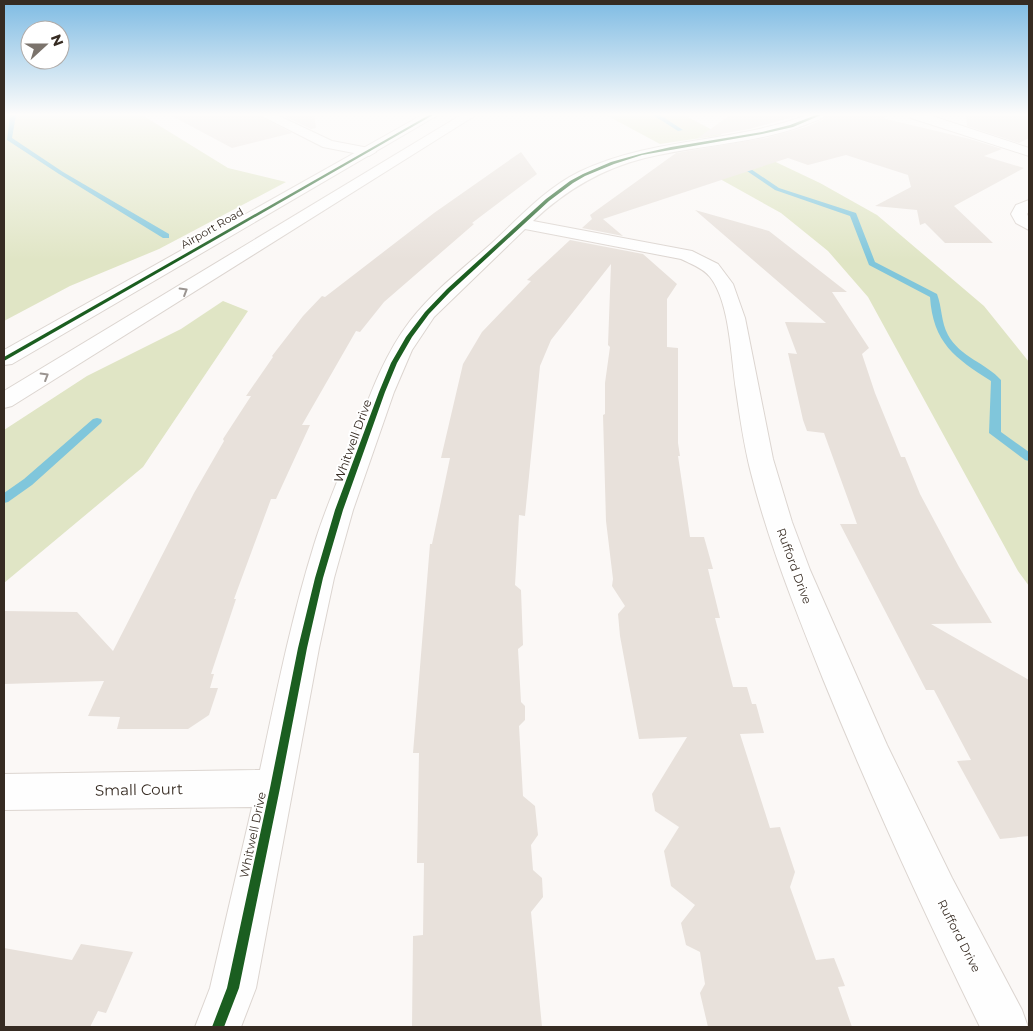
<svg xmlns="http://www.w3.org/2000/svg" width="1033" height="1031" font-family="Montserrat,sans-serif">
  <rect width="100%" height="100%" fill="#fbf8f6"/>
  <!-- green -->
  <g fill="#e0e5c5">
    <polygon points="4,115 142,115 228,168 286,182 159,249 70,286 4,321"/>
    <polygon points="606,115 684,115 722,135 660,144"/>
    <polygon points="740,145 820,183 877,215 984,306 1029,362 1029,586 1018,571 868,297 828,251 781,213 677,155"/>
    <polygon points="223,301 248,311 143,467 4,583 4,430 87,376 181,329"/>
  </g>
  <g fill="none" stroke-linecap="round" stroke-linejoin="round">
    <!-- stream -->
    <g fill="#80c6db" fill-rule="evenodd">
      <polygon points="10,115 16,115 12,138 63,172 169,234 169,238 163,238 59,174 7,140"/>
      <polygon points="653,115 660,115 683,130 678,131"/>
      <path d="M735 161H739L779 188 856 213 875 262 937 294C942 307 941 322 948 335 960 357 986 363 1001 380V432L1029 452V461L1025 460 989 433 991 381C955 358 933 343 930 297L869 265 850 216 775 190 735 163Z"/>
      <polygon points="97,418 101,419 102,421 101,423 32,485 8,502 4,503 4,493 24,479 93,419"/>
    </g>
  </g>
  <!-- building -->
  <g fill="#e8e1db">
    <polygon points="170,115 258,115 292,133 232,148"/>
    <polygon points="282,115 314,115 316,128 311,129"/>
    <polygon points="730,115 800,115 750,129 698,138"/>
    <polygon points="828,115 885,115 886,119 970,139 1002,149 984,156 1024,168 954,206 993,243 945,243 925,223 920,225 917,210 875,206 911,187 908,175 846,155 808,165 788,158 603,219 623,236 582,228 592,219 590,215 676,153 766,138 806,127 822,120"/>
    <polygon points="966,115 1029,115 1029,138 1019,143 967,126"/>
    <polygon points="521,152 537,174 472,223 474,224 384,302 360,332 356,331 302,425 310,425 276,499 271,499 234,599 236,599 211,674 214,674 210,688 218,688 209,715 188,729 117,729 120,717 88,716 104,681 4,684 4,611 77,612 113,651 194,493 224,441 223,439 251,396 246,396 273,357 272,356 303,316 322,296 325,297 434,213"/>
    <polygon points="695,210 769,231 847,292 832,292 869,348 862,354 875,393 901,457 905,457 920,494 959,567 992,623 931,624 1029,680 1029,836 1000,839 957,761 971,760 934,690 926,690 840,524 857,524 824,433 807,431 803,420 788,353 797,354 785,322 826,323"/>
    <polygon points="570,240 643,254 677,284 667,299 667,347 678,348 678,443 680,456 678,456 690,537 704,537 713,569 708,569 720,618 715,618 733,687 747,687 752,704 756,704 764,733 740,734 770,828 780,827 795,872 790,887 816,960 834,958 845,986 838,987 852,1027 708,1027 700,993 705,984 700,952 686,945 681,923 695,905 671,886 664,851 679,827 655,811 652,794 687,737 639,739 620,636 618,614 625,606 612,586 613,579 606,521 603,415 605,414 605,383 610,347 608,345 611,264 551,340 540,366 525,516 519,515 515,585 521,590 523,645 518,649 521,702 525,706 525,720 519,726 523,796 535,806 538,835 531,845 533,870 542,878 543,897 531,912 542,1027 412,1027 413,936 423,935 424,863 417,863 419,753 413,753 430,544 432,544 450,458 441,458 463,364 482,332 531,281 527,280"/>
    <polygon points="81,944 133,952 106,1013 98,1011 90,1027 4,1027 4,948 72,960"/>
  </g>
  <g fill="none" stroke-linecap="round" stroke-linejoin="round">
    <!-- minor casing -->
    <g stroke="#dcd5d0" stroke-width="2">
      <g id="minor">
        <polygon points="260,115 277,115 332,141 374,149 376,152 369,156 323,147"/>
        <path d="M807 115H826C821 120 812 122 805 125 754 144 698 145 645 158 601 169 566 190 533 221L692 251 718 264 733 284 745 318 773 459 792 522 810 570 887 745 952 878 1022 1010 1028 1027H980C924 913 871 797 823 679 796 611 769 544 751 473 744 446 740 418 736 390 731 358 730 302 710 277 703 268 691 264 681 259L525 229 434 317 412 350 394 392 353 510 334 578 319 648 256 988 241 1027H195L210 988 252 807 4 810V774L260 770C276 695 291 619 314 545 324 512 338 481 350 448 367 404 381 359 410 321 433 291 464 268 492 243 519 218 546 188 579 172 651 137 734 143 807 115Z"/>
        <polygon points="909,115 929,115 1029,148 1029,156 911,118"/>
        <polygon points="1029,200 1029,211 1027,214 1029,218 1029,230 1016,223 1011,214 1016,205"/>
      </g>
    </g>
    <!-- major casing -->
    <g stroke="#dcd5d0" stroke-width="2">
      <g id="major">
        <polygon points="422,115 438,115 12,364 4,365 4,350"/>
        <polygon points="461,115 476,115 12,406 4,408 4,391"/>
      </g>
    </g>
    <!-- minor -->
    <use href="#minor" fill="#fefefe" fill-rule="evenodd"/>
    <!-- major -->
    <use href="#major" fill="#fefefe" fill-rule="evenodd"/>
    <!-- cycleway casing -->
    <g stroke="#fff" stroke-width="3">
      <g id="cycleway">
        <polygon points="429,115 433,115 4,361 4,357"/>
        <polygon points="816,115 821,115 793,127 762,134 642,155 614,164 585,176 573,183 549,201 450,292 429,314 412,337 397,363 385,392 343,510 323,578 307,648 280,788 239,988 224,1027 212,1027 227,988 270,788 298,648 315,578 335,510 379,392 391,363 406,337 425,312 447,289 546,199 570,181 583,174 611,162 640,154 671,147 762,132 790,125"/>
      </g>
    </g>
    <!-- cycleway -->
    <use href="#cycleway" fill="#1b5e20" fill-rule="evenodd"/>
  </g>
  <!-- one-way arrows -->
  <defs><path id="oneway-chevron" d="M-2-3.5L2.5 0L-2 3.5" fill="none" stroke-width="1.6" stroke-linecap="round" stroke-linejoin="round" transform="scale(1.25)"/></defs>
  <g stroke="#9a9490">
    <use href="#oneway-chevron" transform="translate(184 291) rotate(-31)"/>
    <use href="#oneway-chevron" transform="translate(45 376) rotate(-31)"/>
  </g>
  <!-- sky -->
  <linearGradient id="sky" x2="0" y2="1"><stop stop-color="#7ebbe3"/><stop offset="0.44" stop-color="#fdfcfb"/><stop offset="1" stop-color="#fdfcfb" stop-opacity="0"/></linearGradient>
  <rect width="1033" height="260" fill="url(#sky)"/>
  <g text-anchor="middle" stroke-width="4" stroke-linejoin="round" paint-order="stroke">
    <!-- far-street labels -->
    <g font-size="11" fill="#362b22" stroke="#fff">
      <text transform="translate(212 228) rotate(-30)" y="4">Airport Road</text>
    </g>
    <!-- street labels -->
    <g font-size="12" fill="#362b22" stroke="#fff">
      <text transform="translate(353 441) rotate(-70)" y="4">Whitwell Drive</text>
      <text transform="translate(794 566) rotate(70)" y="4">Rufford Drive</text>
      <text transform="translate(253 835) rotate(-78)" y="4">Whitwell Drive</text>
      <text transform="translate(959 936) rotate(63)" y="4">Rufford Drive</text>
    </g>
    <!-- near-street labels -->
    <g font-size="15" fill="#362b22" stroke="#fff">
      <text transform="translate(139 790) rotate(-1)" y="5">Small Court</text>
    </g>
  </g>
  <!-- border -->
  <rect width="1033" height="1031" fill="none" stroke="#362b22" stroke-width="10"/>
  <!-- north arrow -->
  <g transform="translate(45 45) rotate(69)"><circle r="24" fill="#ffffff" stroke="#afaaa7"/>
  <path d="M0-4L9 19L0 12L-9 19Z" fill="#7b736c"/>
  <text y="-8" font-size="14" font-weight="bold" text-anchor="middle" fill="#362b22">N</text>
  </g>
</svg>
